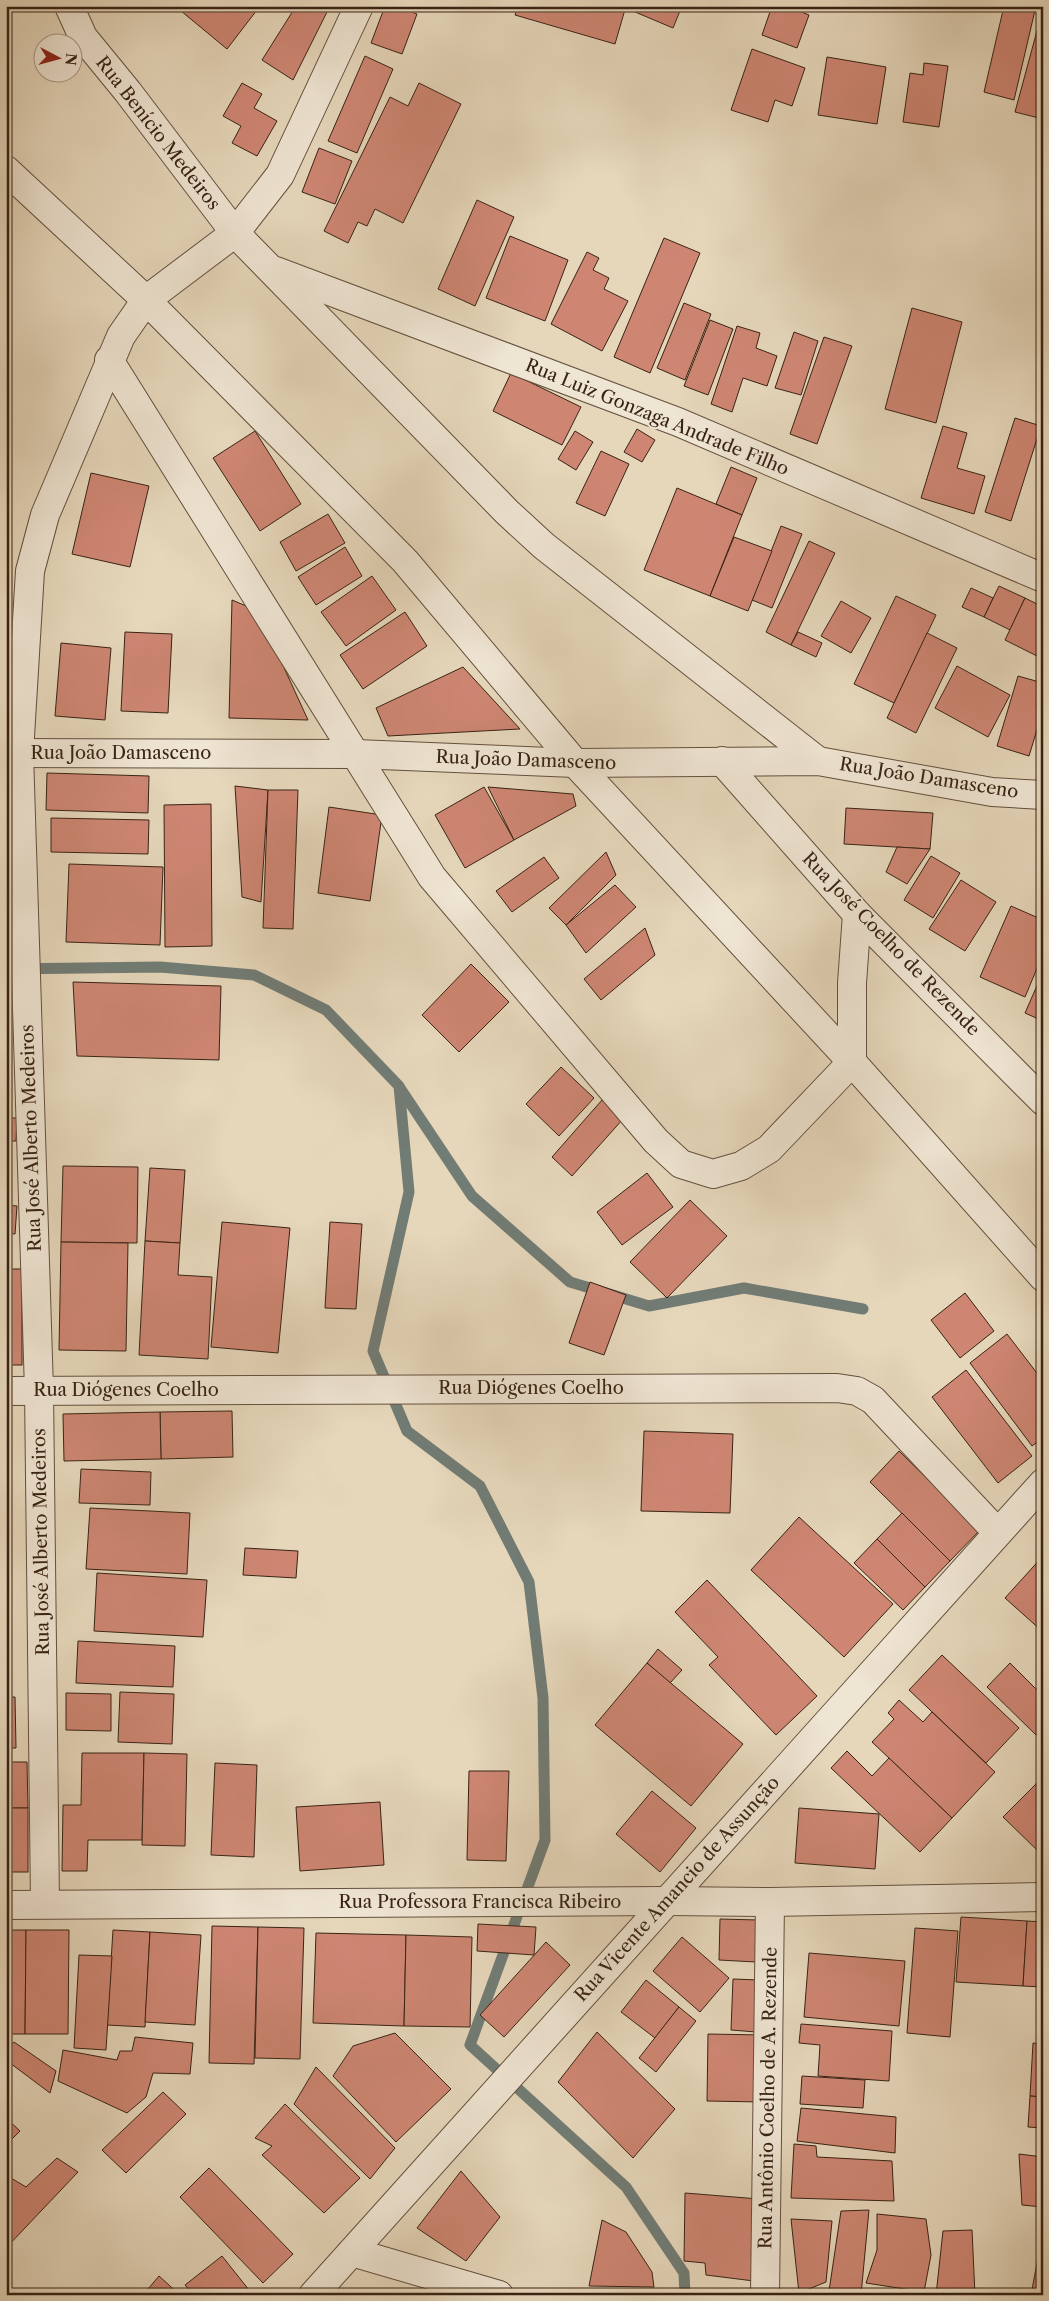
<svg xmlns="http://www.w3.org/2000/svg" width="1049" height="2301" font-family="'Libre Caslon Text',serif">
  <rect width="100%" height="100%" fill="#e6d7bb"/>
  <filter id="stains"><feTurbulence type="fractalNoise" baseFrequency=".004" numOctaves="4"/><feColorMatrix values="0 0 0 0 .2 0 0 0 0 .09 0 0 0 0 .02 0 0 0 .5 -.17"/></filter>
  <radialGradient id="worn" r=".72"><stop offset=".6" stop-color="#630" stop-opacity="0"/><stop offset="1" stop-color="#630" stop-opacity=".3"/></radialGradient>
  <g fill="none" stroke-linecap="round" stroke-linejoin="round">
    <!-- stream -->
    <g stroke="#717c75" stroke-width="11">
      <polyline points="6,969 160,967 254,975 326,1010 399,1086 409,1192 373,1351 407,1431 480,1486 529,1582 543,1698 545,1840 470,2045 626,2187 684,2273 685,2295"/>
      <polyline points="400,1088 472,1196 570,1282 649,1306 744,1288 863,1309"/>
    </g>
  </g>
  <!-- building -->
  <g fill="#ce8673" stroke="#382314">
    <polygon points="175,6 260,6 227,49"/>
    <polygon points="296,6 330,6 293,80 262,60"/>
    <polygon points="385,6 397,6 417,14 402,54 371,43"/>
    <polygon points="518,6 626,6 615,44 515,15"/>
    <polygon points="629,6 682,6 673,28 628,9"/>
    <polygon points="772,6 786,6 809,15 797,48 762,35"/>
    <polygon points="1004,6 1036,6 1014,100 984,92"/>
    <polygon points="1041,16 1043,16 1043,119 1015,112"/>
    <polygon points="752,49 805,68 792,106 775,100 768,122 731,110"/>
    <polygon points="365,56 393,69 357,153 328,141"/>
    <polygon points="827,57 886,67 877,124 818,115"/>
    <polygon points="924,63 948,66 939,127 903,122 910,73 923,75"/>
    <polygon points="242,83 262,94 254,108 277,121 257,156 232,143 241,126 223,116"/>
    <polygon points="419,83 461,104 403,223 375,209 367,226 358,222 348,243 324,231 390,97 408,106"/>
    <polygon points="319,148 352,161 335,204 302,192"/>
    <polygon points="477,200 514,217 475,306 438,289"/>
    <polygon points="6,225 11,232 6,238"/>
    <polygon points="510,236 568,260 545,321 486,298"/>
    <polygon points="664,238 700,253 650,373 614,357"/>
    <polygon points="587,252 599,258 593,270 609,278 604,289 628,301 602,351 551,324"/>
    <polygon points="684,303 711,314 685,380 657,368"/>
    <polygon points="912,308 962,322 936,423 885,409"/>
    <polygon points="710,320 733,329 708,395 684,386"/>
    <polygon points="737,326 760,333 756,348 777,356 767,386 743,378 732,412 711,404"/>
    <polygon points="794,332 818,341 801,395 775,388"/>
    <polygon points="824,337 852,346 817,444 790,434"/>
    <polygon points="511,373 581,407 562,445 493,411"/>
    <polygon points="1015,418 1041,426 1011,521 985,512"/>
    <polygon points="943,426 967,433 957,468 985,476 974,514 921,498"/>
    <polygon points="637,429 655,440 642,462 624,452"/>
    <polygon points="255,431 301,504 260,531 213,458"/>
    <polygon points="575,431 593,442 576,470 558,459"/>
    <polygon points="601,451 629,464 605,516 576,503"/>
    <polygon points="731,467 757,478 742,515 716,504"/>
    <polygon points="91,473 149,486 130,567 72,554"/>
    <polygon points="677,488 742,515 710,596 644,570"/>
    <polygon points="328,514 345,543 296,571 280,542"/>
    <polygon points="781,526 802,534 772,608 752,600"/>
    <polygon points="734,537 772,551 748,611 710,596"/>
    <polygon points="809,541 835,553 791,645 766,632"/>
    <polygon points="345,547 362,576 316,605 298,577"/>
    <polygon points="372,576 396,610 346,646 321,612"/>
    <polygon points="999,586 1025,598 1010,630 984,617"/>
    <polygon points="971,588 993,598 984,617 962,607"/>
    <polygon points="896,596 936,615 894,703 854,684"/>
    <polygon points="1025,598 1043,607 1043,659 1005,640"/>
    <polygon points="232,600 258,611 308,720 229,718"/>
    <polygon points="841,601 871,618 851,653 821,636"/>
    <polygon points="405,612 427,646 363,689 340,655"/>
    <polygon points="125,632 172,634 168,713 121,711"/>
    <polygon points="798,632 822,643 816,657 791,645"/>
    <polygon points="927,633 957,648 916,733 887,718"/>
    <polygon points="61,643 111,648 105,720 55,716"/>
    <polygon points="957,666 1010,695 988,737 935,708"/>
    <polygon points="463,667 520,729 388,736 376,708"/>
    <polygon points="1018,676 1043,683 1043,710 1029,756 997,746"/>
    <polygon points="47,773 149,776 148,813 46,810"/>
    <polygon points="235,786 268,790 261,902 242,897"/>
    <polygon points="484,787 514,840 465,868 435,815"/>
    <polygon points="488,787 573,794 576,806 514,840"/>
    <polygon points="268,790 298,790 293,929 263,928"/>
    <polygon points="211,804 212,946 165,947 164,805"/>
    <polygon points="329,807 382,815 370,901 318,893"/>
    <polygon points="846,808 933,813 930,849 844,844"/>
    <polygon points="51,818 149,820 148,854 51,852"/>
    <polygon points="897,847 930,849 907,884 886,872"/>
    <polygon points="606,852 616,875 566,925 549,908"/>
    <polygon points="931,856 960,873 933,918 904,900"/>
    <polygon points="544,857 559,878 512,912 496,891"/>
    <polygon points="69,864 163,867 160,945 66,942"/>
    <polygon points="961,880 996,902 965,951 929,929"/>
    <polygon points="615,885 636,907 586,953 566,925"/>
    <polygon points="1011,906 1043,920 1043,954 1025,997 980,977"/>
    <polygon points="645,928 655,955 601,1000 584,979"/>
    <polygon points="471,964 509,1002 459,1052 422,1015"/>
    <polygon points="1043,972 1043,1021 1025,1013"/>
    <polygon points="73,982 221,986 219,1060 77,1056"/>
    <polygon points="561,1067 594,1098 559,1136 526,1104"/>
    <polygon points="602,1100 623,1119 572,1176 552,1157"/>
    <polygon points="6,1118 17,1118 16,1141 6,1141"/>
    <polygon points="63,1166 138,1167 137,1243 61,1242"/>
    <polygon points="150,1168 185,1170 180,1243 145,1241"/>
    <polygon points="647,1173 673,1207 622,1245 597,1212"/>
    <polygon points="690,1200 727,1236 667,1298 630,1262"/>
    <polygon points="6,1205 17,1206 15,1234 6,1233"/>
    <polygon points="222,1222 290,1228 278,1353 211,1347"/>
    <polygon points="330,1222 362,1224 356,1309 325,1308"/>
    <polygon points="145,1241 180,1243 178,1275 212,1277 208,1359 139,1355"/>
    <polygon points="61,1242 128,1243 126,1351 59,1350"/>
    <rect x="6" y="1269" width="16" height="96"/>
    <polygon points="590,1282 626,1295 604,1355 569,1343"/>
    <polygon points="965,1293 994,1331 960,1358 931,1320"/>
    <polygon points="1007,1334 1043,1381 1043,1438 1032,1446 970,1363"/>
    <polygon points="966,1370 1032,1456 998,1483 932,1397"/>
    <polygon points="232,1411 233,1457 161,1459 160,1412"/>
    <polygon points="160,1412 161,1459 64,1461 63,1414"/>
    <polygon points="644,1431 733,1434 730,1513 641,1511"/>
    <polygon points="899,1451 980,1530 950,1561 870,1482"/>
    <polygon points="81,1469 151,1472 150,1505 79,1503"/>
    <polygon points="90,1508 190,1513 187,1574 86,1569"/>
    <polygon points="902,1513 950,1561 925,1587 877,1539"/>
    <polygon points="799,1517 893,1604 844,1657 751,1570"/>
    <polygon points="877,1539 925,1587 903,1610 854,1563"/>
    <polygon points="245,1548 298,1551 296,1578 243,1575"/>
    <polygon points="1043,1556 1043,1632 1005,1598"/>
    <polygon points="97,1573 207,1580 203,1637 94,1631"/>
    <polygon points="707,1580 817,1696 776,1735 709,1665 718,1657 675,1612"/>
    <polygon points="78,1641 175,1646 173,1687 76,1683"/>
    <polygon points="658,1649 682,1670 670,1683 647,1663"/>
    <polygon points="942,1655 1019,1728 986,1763 909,1690"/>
    <polygon points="647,1663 743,1744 691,1806 595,1725"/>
    <polygon points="1010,1663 1043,1696 1043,1729 1036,1735 987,1687"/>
    <polygon points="120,1692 174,1694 172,1744 118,1742"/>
    <polygon points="66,1693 111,1694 111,1731 66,1730"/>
    <polygon points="6,1697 15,1697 16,1748 6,1748"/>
    <polygon points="899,1700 923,1722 932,1712 995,1772 952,1818 872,1742 894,1719 888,1713"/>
    <polygon points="847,1751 872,1776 889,1758 952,1818 920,1852 831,1768"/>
    <polygon points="82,1753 144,1753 142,1840 88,1840 87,1871 62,1871 63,1805 81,1805"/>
    <polygon points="144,1753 187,1754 185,1846 142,1845"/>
    <polygon points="6,1762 27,1762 28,1808 6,1808"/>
    <polygon points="215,1763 257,1765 254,1857 211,1855"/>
    <polygon points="469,1771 509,1771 506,1861 467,1860"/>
    <polygon points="1043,1777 1043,1847 1038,1851 1003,1817"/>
    <polygon points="652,1791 696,1828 660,1872 616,1834"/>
    <polygon points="380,1802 384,1865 300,1871 296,1807"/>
    <rect x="6" y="1808" width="22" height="64"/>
    <polygon points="799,1808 879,1814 875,1869 795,1863"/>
    <polygon points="961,1917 1027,1921 1023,1986 956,1982"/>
    <polygon points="720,1919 758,1920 756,1962 719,1960"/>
    <polygon points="1027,1921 1043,1922 1043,1987 1023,1986"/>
    <polygon points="478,1924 536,1927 534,1955 477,1951"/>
    <polygon points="212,1926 258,1927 254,2064 209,2063"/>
    <polygon points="258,1927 304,1928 300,2059 255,2058"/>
    <polygon points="915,1928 958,1931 950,2037 907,2033"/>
    <polygon points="6,1930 26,1930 25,2034 6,2034"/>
    <polygon points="26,1930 69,1930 68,2034 25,2034"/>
    <polygon points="113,1930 150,1932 145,2027 107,2025"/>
    <polygon points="150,1932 201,1935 195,2025 145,2022"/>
    <polygon points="316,1933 406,1935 404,2026 313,2023"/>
    <polygon points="406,1935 472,1937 470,2027 404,2026"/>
    <polygon points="682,1937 729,1978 700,2012 653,1971"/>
    <polygon points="546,1942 570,1965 504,2037 480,2015"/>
    <polygon points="809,1953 905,1961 899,2026 804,2017"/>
    <polygon points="79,1955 112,1956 106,2050 74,2048"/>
    <polygon points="733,1979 759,1980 756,2032 731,2030"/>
    <polygon points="646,1980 679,2007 655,2038 621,2012"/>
    <polygon points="679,2007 696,2021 656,2072 639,2058"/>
    <polygon points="801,2024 892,2031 889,2081 818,2076 820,2045 799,2043"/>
    <polygon points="597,2032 675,2109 633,2158 558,2082"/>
    <polygon points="395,2033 451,2089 396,2142 333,2076 353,2046"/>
    <polygon points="708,2034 763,2035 762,2102 707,2101"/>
    <polygon points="135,2037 193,2043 190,2074 153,2073 146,2097 127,2113 58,2081 63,2050 117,2060 120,2051 132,2051"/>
    <polygon points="14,2042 56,2071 50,2093 6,2060 6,2050"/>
    <polygon points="1033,2043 1043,2044 1043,2097 1030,2096"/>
    <polygon points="316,2067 395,2148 370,2179 294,2104"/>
    <polygon points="802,2076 865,2080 863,2108 800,2104"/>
    <polygon points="163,2092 186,2114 126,2173 102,2150"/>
    <polygon points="1030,2096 1043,2097 1043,2128 1028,2127"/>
    <polygon points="285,2104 360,2178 324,2213 262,2155 272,2146 255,2138"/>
    <polygon points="801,2108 896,2117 895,2153 797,2141"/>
    <polygon points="6,2118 20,2131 6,2145"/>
    <polygon points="794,2144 816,2146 817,2157 892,2161 894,2201 791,2198"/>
    <polygon points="1019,2154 1043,2157 1043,2207 1022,2205"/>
    <polygon points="57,2158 78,2172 6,2248 6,2175 26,2187"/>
    <polygon points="209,2168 293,2254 263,2283 180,2197"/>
    <polygon points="461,2171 500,2217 466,2261 417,2228"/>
    <polygon points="685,2193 759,2199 754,2281 706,2275 705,2263 684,2261"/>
    <polygon points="869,2210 861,2295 847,2295 829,2291 841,2211"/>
    <polygon points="877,2214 926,2219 931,2255 924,2292 866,2283 877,2250"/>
    <polygon points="791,2219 832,2221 826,2282 799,2293"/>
    <polygon points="602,2220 626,2232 652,2272 654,2287 589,2286"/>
    <polygon points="972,2230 975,2295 936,2295 943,2231"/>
    <polygon points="1042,2236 1043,2295 1031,2295"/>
    <polygon points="222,2256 253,2295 194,2295 185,2285"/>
    <polygon points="159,2276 180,2295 143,2295"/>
  </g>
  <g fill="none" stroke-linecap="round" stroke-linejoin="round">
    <!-- minor casing -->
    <g stroke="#64503e" stroke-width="30">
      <g id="minor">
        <polyline points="69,6 83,37 128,92 235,233 507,512 544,546 818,761"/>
        <polyline points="6,170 146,300 405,561 575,763 852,1062 1043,1277"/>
        <polyline points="276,271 678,422 1043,578"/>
        <polyline points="109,360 432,877 656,1141 681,1164 713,1174 741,1166 769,1149 852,1062 852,983 857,914"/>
        <polyline points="6,753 356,754 575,763 818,761 992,792 1043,795"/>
        <polyline points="722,761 857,914 1043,1101"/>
        <polyline points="6,1391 837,1388 857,1391 873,1400 997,1532"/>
        <polyline points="45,1904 39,1390 19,753 30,571 45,515 121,336 146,300 235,233 280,175 359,6"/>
        <polyline points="6,1905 666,1901 770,1902 1043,1897"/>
        <polyline points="352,2252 499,2295"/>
        <polyline points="313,2295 1043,1483"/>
        <polyline points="765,2295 770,1902"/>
      </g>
    </g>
    <!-- minor -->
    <use href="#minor" stroke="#efe5d3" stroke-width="28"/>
  </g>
  <g text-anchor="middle" stroke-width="4" stroke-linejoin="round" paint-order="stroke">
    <!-- street labels -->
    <g font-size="18" fill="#382314" stroke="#efe5d3">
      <text transform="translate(158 133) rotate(52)" y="6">Rua Benício Medeiros</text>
      <text transform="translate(657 417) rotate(22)" y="6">Rua Luiz Gonzaga Andrade Filho</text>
      <text x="121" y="759">Rua João Damasceno</text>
      <text transform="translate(526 760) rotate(2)" y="6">Rua João Damasceno</text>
      <text transform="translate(929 778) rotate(9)" y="6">Rua João Damasceno</text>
      <text transform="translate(891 944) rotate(46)" y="6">Rua José Coelho de Rezende</text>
      <text transform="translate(31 1138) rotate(-92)" y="6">Rua José Alberto Medeiros</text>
      <text x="531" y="1394">Rua Diógenes Coelho</text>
      <text x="126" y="1396">Rua Diógenes Coelho</text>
      <text transform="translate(41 1542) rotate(-91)" y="6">Rua José Alberto Medeiros</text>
      <text transform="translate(677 1889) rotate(-48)" y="6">Rua Vicente Amancio de Assunção</text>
      <text x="480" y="1908">Rua Professora Francisca Ribeiro</text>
      <text transform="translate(768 2098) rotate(-89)" y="6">Rua Antônio Coelho de A. Rezende</text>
    </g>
  </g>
  <!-- margin -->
  <rect width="1049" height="2301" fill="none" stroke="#e6d7bb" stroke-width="25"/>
  <rect x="8" y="8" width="1034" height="2286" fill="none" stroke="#382314" stroke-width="2.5"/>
  <rect x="12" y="12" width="1024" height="2276" fill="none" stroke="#382314"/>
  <!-- north arrow -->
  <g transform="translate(58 58) rotate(96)"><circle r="24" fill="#efe5d3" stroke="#a69787"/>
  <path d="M0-4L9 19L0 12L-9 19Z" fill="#8f2418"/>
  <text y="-8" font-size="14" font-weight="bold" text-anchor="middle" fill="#382314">N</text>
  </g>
  <rect width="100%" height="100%" filter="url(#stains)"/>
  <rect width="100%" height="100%" fill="url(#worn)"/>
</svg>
